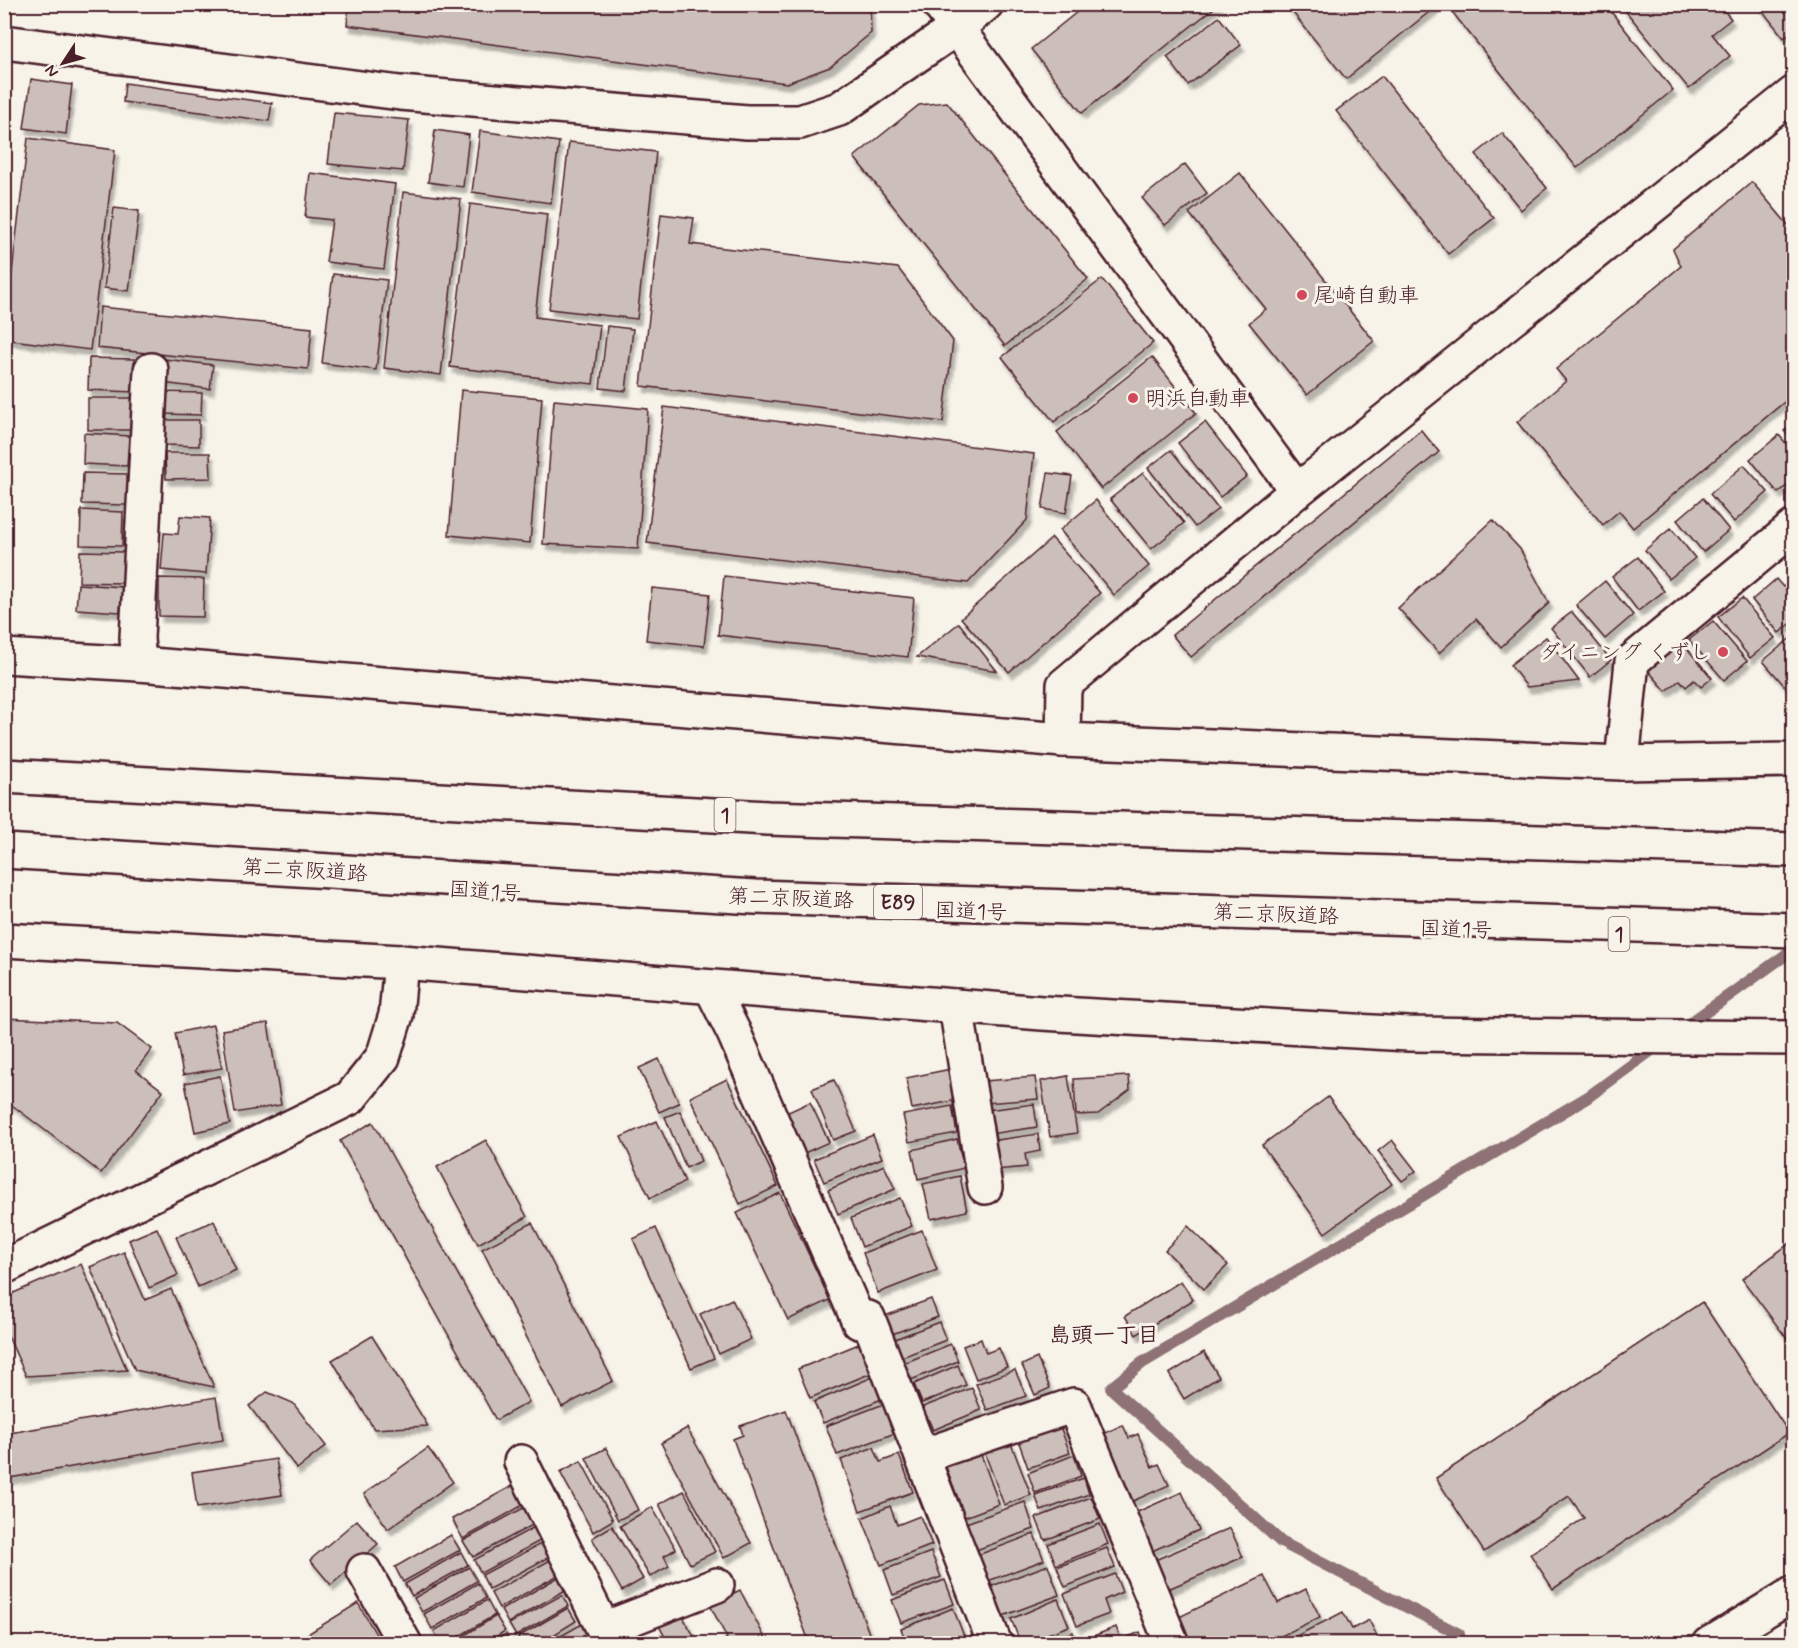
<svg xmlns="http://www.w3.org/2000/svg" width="1798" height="1648" font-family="Mynerve,'Klee One',sans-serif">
  <defs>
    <filter id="shadow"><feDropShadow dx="3.5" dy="6" stdDeviation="1.5" flood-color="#0004"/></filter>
  </defs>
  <rect width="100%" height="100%" fill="#f7f3e8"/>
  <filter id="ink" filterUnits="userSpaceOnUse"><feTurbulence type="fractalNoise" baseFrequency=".0167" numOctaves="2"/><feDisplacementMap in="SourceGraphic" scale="12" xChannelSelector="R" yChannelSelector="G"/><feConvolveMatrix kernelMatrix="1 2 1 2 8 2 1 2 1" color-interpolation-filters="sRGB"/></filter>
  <g filter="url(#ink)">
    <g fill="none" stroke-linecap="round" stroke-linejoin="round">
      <!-- stream -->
      <g stroke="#8e7275" stroke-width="12">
        <polyline points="1682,1029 1794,949"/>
        <polyline points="1459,1634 1281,1542 1111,1388 1142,1363 1588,1097 1660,1044"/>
      </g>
    </g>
    <!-- building -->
    <g fill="#ccbfb9" stroke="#4a1f2b" stroke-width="1.5" filter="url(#shadow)">
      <polygon points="349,4 870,4 871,33 830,67 787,83 347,25"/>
      <polygon points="1087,4 1219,4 1082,113 1031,49"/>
      <polygon points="1286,4 1439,4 1346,79"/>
      <polygon points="1463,4 1605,4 1673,90 1577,168 1453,13"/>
      <polygon points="1620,4 1719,4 1731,19 1712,34 1730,56 1689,89"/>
      <polygon points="1757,4 1794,4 1794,30 1784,38"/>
      <polygon points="1219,17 1241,45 1188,85 1167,57"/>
      <polygon points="1382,76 1494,218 1448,254 1336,111"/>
      <polygon points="31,79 72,85 66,134 24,128"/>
      <polygon points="125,83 272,103 269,121 123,102"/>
      <polygon points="947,102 1088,279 1005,346 854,157 919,105"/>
      <polygon points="334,113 409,120 403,171 328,164"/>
      <polygon points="435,130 469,135 463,187 428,182"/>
      <polygon points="480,131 559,142 551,203 472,192"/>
      <polygon points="1502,133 1547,188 1521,210 1476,154"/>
      <polygon points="28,138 115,150 90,350 4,339"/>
      <polygon points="569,142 656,152 637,319 549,309"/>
      <polygon points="1185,164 1207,193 1165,225 1142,198"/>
      <polygon points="310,173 395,184 384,269 326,262 332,220 305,217"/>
      <polygon points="1240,173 1374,341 1307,395 1249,323 1266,309 1189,213"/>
      <polygon points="1752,182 1794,232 1794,394 1633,528 1619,511 1603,525 1517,422 1566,381 1556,369 1681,266 1673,249"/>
      <polygon points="403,192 461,199 441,375 384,368"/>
      <polygon points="470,204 547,214 535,317 600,325 593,384 450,367"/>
      <polygon points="114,208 139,211 129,291 104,288"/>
      <polygon points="661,214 694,218 690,244 898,268 953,341 943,422 641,386"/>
      <polygon points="333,274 387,280 376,370 322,363"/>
      <polygon points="1102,279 1153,343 1054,422 1002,357"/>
      <polygon points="100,307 312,328 308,369 97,348"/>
      <polygon points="607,326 633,329 626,391 600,388"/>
      <polygon points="1152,357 1196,413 1101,489 1057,432"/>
      <polygon points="89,358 134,359 134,392 88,390"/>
      <polygon points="164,359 213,365 210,389 162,383"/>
      <polygon points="461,390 542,398 530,543 449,535"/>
      <polygon points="164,392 202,393 201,415 164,414"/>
      <rect x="88" y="398" width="44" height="32"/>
      <polygon points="554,400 648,409 638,549 543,544"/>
      <polygon points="664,407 1034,454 1027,520 968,583 647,543"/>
      <polygon points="165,420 199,420 199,446 165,445"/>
      <polygon points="1205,422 1247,476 1220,497 1178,443"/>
      <polygon points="1794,424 1794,442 1784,431"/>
      <polygon points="1421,430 1439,452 1191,657 1172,635"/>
      <polygon points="84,433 129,436 127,466 83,464"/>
      <polygon points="1779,435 1794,453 1794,480 1778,493 1750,459"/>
      <polygon points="1171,450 1218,509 1195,527 1148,468"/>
      <polygon points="165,453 210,453 211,478 166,479"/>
      <polygon points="1744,465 1768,492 1734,522 1710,494"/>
      <polygon points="83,473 128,474 127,505 82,504"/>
      <polygon points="1048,473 1072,476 1066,513 1042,509"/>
      <polygon points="1143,473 1184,523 1151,549 1110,499"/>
      <polygon points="1703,498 1729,530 1703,552 1677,520"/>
      <polygon points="1096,500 1149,566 1114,595 1060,530"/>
      <polygon points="81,510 123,512 122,546 80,545"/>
      <polygon points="180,516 210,518 206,574 161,570 164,533 178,534"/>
      <polygon points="1493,520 1520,549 1549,603 1501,647 1476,619 1439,653 1398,608"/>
      <polygon points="1671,528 1695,558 1669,579 1645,550"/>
      <polygon points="1052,538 1100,593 1009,672 961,618"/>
      <polygon points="80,551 124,552 123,583 79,582"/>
      <polygon points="1638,557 1664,591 1638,611 1612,577"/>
      <polygon points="724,576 914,598 908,657 718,635"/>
      <polygon points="159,578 204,579 203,617 159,616"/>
      <polygon points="1776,579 1783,587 1794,579 1794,621 1779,633 1752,600"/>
      <polygon points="1605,581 1633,615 1605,639 1576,605"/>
      <polygon points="78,584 122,587 120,612 76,609"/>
      <polygon points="652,588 710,594 704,646 646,640"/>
      <polygon points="1742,598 1775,638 1750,658 1718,617"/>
      <polygon points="1572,612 1611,660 1590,677 1551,628"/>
      <polygon points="1713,621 1747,661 1724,680 1689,640"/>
      <polygon points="959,623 997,671 917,657"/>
      <polygon points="1794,635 1794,687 1789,691 1763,661"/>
      <polygon points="1546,637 1579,681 1527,687 1510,665"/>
      <polygon points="1680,640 1712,678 1701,687 1694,680 1686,687 1680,680 1666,691 1647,669"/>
      <polygon points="4,1018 117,1023 152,1049 136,1070 163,1091 101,1173 4,1099"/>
      <polygon points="268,1023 281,1105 235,1113 222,1030"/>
      <polygon points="213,1025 222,1068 183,1075 175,1033"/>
      <polygon points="659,1059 679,1103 659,1112 639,1068"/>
      <polygon points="951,1069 957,1100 912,1109 906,1078"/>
      <polygon points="220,1076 230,1124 195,1132 185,1083"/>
      <polygon points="1068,1076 1077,1133 1050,1137 1041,1081"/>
      <polygon points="1129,1076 1130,1090 1098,1114 1076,1115 1074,1079"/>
      <polygon points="1035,1077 1038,1099 985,1103 984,1081"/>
      <polygon points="727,1079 778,1186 740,1204 690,1097"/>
      <polygon points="834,1080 856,1131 833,1140 812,1089"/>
      <polygon points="1328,1097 1392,1184 1325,1233 1262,1145"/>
      <polygon points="810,1102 829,1142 802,1154 784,1114"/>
      <polygon points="1034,1104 1037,1127 990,1134 987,1110"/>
      <polygon points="952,1106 957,1133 909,1142 903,1115"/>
      <polygon points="680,1111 701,1161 686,1168 665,1117"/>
      <polygon points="657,1121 685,1182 650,1198 621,1137"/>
      <polygon points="373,1122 529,1402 496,1420 340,1141"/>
      <polygon points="1038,1134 1040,1151 1025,1154 1027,1167 995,1170 990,1141"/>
      <polygon points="873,1135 882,1158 824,1182 814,1159"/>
      <polygon points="957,1139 964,1168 918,1179 912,1150"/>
      <polygon points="486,1140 527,1217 478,1244 437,1167"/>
      <polygon points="1392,1140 1416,1171 1402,1181 1378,1151"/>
      <polygon points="884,1165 895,1189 838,1214 828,1190"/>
      <polygon points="960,1176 967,1211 931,1219 923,1184"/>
      <polygon points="780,1193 830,1300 788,1320 737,1213"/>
      <polygon points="900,1198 912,1226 862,1247 851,1218"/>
      <polygon points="214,1221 236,1270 198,1287 176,1237"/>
      <polygon points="532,1223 613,1381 562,1407 482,1249"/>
      <polygon points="1188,1226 1228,1265 1204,1289 1165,1250"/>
      <polygon points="157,1228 178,1275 149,1288 129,1240"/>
      <polygon points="656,1228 714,1358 691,1368 633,1239"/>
      <polygon points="922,1230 937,1270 878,1293 863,1253"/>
      <polygon points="1794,1240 1794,1342 1791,1344 1742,1279"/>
      <polygon points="124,1252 145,1300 171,1289 214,1387 135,1370 90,1267"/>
      <polygon points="81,1264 127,1370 26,1376 4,1327 4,1297"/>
      <polygon points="1181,1281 1193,1300 1136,1335 1125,1316"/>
      <polygon points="732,1299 751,1339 719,1354 700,1314"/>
      <polygon points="931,1299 938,1317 892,1334 885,1316"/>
      <polygon points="1702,1302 1789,1433 1553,1589 1530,1554 1584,1518 1569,1496 1484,1552 1436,1478"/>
      <polygon points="939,1322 946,1340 902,1357 895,1339"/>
      <polygon points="372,1336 428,1426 374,1429 332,1360"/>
      <polygon points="981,1339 986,1353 999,1348 1007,1367 976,1379 963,1346"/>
      <polygon points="861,1343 874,1372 810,1398 798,1369"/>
      <polygon points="951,1344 958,1361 911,1380 904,1363"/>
      <polygon points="1204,1352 1219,1377 1184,1399 1169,1374"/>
      <polygon points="1037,1358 1050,1388 1035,1395 1022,1365"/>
      <polygon points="958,1365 966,1385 922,1403 914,1384"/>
      <polygon points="1015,1370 1026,1396 987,1410 976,1384"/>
      <polygon points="875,1376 884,1398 823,1423 814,1402"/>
      <polygon points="972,1388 981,1410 933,1430 923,1407"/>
      <polygon points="267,1392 293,1403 326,1446 297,1469 249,1406"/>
      <polygon points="216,1397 223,1440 4,1479 4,1434"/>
      <polygon points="884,1404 895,1433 837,1455 826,1426"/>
      <polygon points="786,1410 873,1644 810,1644 733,1439 743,1435 740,1426"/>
      <polygon points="1058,1421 1070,1453 1028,1468 1017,1437"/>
      <polygon points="1123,1425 1129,1438 1138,1434 1152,1467 1159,1464 1169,1485 1133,1501 1103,1434"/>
      <polygon points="687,1428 751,1543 724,1558 661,1443"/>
      <polygon points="1010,1441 1031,1495 1004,1505 984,1451"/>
      <polygon points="874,1447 880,1462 899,1455 913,1492 860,1511 841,1460"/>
      <polygon points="428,1448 453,1482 388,1529 364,1494"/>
      <polygon points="606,1448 638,1510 618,1520 586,1458"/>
      <polygon points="980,1452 999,1504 965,1517 945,1464"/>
      <polygon points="1074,1455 1081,1476 1035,1493 1028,1473"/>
      <polygon points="276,1459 282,1495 197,1508 192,1472"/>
      <polygon points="581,1461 613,1520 593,1532 560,1472"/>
      <polygon points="1084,1478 1089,1494 1041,1511 1035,1495"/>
      <polygon points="514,1485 525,1504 463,1539 452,1519"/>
      <polygon points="684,1491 715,1552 690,1564 659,1504"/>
      <polygon points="1182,1492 1199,1530 1152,1551 1135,1513"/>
      <polygon points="1091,1497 1100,1519 1045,1540 1036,1518"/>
      <polygon points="1025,1502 1034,1529 976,1550 966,1523"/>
      <polygon points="529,1505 538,1522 473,1557 463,1541"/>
      <polygon points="890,1506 897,1525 920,1516 932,1545 881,1565 862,1518"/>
      <polygon points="652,1507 676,1549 664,1556 669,1566 650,1577 620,1526"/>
      <polygon points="357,1520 378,1544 331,1585 310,1560"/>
      <polygon points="540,1524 547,1537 481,1573 474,1560"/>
      <polygon points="1100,1524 1108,1544 1056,1565 1048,1544"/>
      <polygon points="612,1526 643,1579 622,1591 592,1538"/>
      <polygon points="1230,1528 1243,1557 1161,1592 1148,1563"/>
      <polygon points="1034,1534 1044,1560 988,1581 978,1555"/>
      <polygon points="451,1535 460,1550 403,1582 395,1567"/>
      <polygon points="548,1540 555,1554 489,1589 482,1575"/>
      <polygon points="1107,1548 1115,1567 1065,1587 1057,1567"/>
      <polygon points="461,1552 468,1565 412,1596 405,1584"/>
      <polygon points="931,1552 941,1577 893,1595 884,1570"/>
      <polygon points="554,1558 562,1573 499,1608 491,1593"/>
      <polygon points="1048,1565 1059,1595 1003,1616 992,1586"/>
      <polygon points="469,1567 477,1581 422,1612 414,1598"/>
      <polygon points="1115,1574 1122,1592 1104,1600 1109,1614 1077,1626 1064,1594"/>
      <polygon points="562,1575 569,1588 508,1623 501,1610"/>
      <polygon points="1264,1576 1278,1603 1306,1589 1320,1617 1265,1644 1189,1644 1177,1618"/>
      <polygon points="945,1580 954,1604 901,1623 892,1600"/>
      <polygon points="478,1583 486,1598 432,1629 424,1614"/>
      <polygon points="740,1590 768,1644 718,1644 727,1638 710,1605"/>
      <polygon points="562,1595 568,1606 516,1636 509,1624"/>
      <polygon points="1058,1599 1069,1626 1021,1644 1011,1619"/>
      <polygon points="487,1600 495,1615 446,1644 441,1644 434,1631"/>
      <polygon points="358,1603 378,1638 369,1644 311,1644 306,1635"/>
      <polygon points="568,1608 576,1621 539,1644 521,1644 518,1637"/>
      <polygon points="953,1608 964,1636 944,1644 907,1644 901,1629"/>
      <polygon points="680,1612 699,1644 669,1644 658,1624"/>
      <polygon points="1343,1612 1352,1629 1369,1620 1381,1644 1281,1644"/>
      <polygon points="496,1616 505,1631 484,1644 450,1644"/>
      <polygon points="582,1624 590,1637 580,1644 547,1644"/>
      <polygon points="1116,1627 1121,1640 1140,1632 1145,1644 1087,1644 1086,1639"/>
      <polygon points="1073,1632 1077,1644 1043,1644"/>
      <polygon points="506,1634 511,1644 489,1644"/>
      <polygon points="660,1635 664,1644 645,1644"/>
    </g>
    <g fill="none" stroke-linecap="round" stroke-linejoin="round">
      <!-- minor casing -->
      <g stroke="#4a1f2b" stroke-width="38">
        <g id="minor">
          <polyline points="939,4 1297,491"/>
          <polyline points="4,42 400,93 747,122 800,122 839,109 958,27 986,4"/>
          <polyline points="4,656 139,664 1063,740 1622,763 1794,760"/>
          <polyline points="139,664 137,638 151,370"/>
          <polyline points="1063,740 1064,685 1297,491 1794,93"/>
          <polyline points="1622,763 1632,661 1794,527"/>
          <polyline points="4,940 401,962 1042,1013 1408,1034 1794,1038"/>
          <polyline points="711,987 734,1033 859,1322"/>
          <polyline points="956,1006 985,1187"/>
          <polyline points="4,1267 350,1098 383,1057 396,1015 401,962"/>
          <polyline points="868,1318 995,1644"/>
          <polyline points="922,1456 1074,1405 1172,1644"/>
          <polyline points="521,1462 611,1644"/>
          <polyline points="364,1571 405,1644"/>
          <polyline points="604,1629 717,1585"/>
        </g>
      </g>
      <!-- major casing -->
      <g stroke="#4a1f2b" stroke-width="38">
        <polyline id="major" points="1710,1644 1794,1593"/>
      </g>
      <!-- highway casing -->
      <g stroke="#4a1f2b" stroke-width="38">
        <g id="highway">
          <polyline points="4,776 768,818 1794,850"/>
          <polyline points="4,851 755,897 1794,930"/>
        </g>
      </g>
      <!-- minor -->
      <use href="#minor" stroke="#f7f3e8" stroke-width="33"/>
      <!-- major -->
      <use href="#major" stroke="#f7f3e8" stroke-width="33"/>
      <!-- highway -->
      <use href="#highway" stroke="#f7f3e8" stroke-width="33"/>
    </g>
  </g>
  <!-- markers -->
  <g fill="#d1495b" stroke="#f7f3e8" stroke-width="2">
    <circle cx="1302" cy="295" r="6"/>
    <circle cx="1133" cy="398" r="6"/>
    <circle cx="1723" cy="652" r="6"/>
  </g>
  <g text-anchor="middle" stroke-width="6" stroke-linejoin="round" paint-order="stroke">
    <!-- shield labels -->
    <g fill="#f7f3e8" stroke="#7e5f64" stroke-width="1.5">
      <rect x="714.5" y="798" width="21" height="34" rx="4.5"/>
      <rect x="874" y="885" width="48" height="34" rx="4.5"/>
      <rect x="1608.5" y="917" width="21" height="34" rx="4.5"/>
    </g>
    <g font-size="20" font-weight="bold" fill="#4a1f2b">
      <text x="725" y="822">1</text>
      <text x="898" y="909">E89</text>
      <text x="1619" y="941">1</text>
    </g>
    <!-- poi labels -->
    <g font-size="21" fill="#4a1f2b" stroke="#f7f3e8" text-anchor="start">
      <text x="1314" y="302">尾崎自動車</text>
      <text x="1145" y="405">明浜自動車</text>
      <text x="1711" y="659" text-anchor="end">ダイニング くずし</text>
    </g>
    <!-- street labels -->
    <g font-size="21" fill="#4a1f2b" stroke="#f7f3e8">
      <text transform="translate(305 870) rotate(3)" y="7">第二京阪道路</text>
      <text transform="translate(485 891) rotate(4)" y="7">国道1号</text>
      <text transform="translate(791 898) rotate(2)" y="7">第二京阪道路</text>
      <text transform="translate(971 911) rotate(2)" y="7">国道1号</text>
      <text transform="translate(1276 914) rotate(2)" y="7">第二京阪道路</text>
      <text transform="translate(1456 929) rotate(2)" y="7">国道1号</text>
    </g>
    <!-- neighbourhood labels -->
    <g font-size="22" font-weight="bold" fill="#4a1f2b" stroke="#f7f3e8">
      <text x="1104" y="1342">島頭一丁目</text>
    </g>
  </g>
  <!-- margin -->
  <rect width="1798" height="1648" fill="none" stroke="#f7f3e8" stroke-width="24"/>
  <rect x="12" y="12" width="1774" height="1624" fill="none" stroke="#4a1f2b" stroke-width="2" filter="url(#ink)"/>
  <!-- north arrow -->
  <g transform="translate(63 63) rotate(234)" stroke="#f7f3e8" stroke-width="4.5" paint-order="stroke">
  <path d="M0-4.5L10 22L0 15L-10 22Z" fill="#4a1f2b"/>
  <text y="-9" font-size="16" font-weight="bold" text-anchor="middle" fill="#4a1f2b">N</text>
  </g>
</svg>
